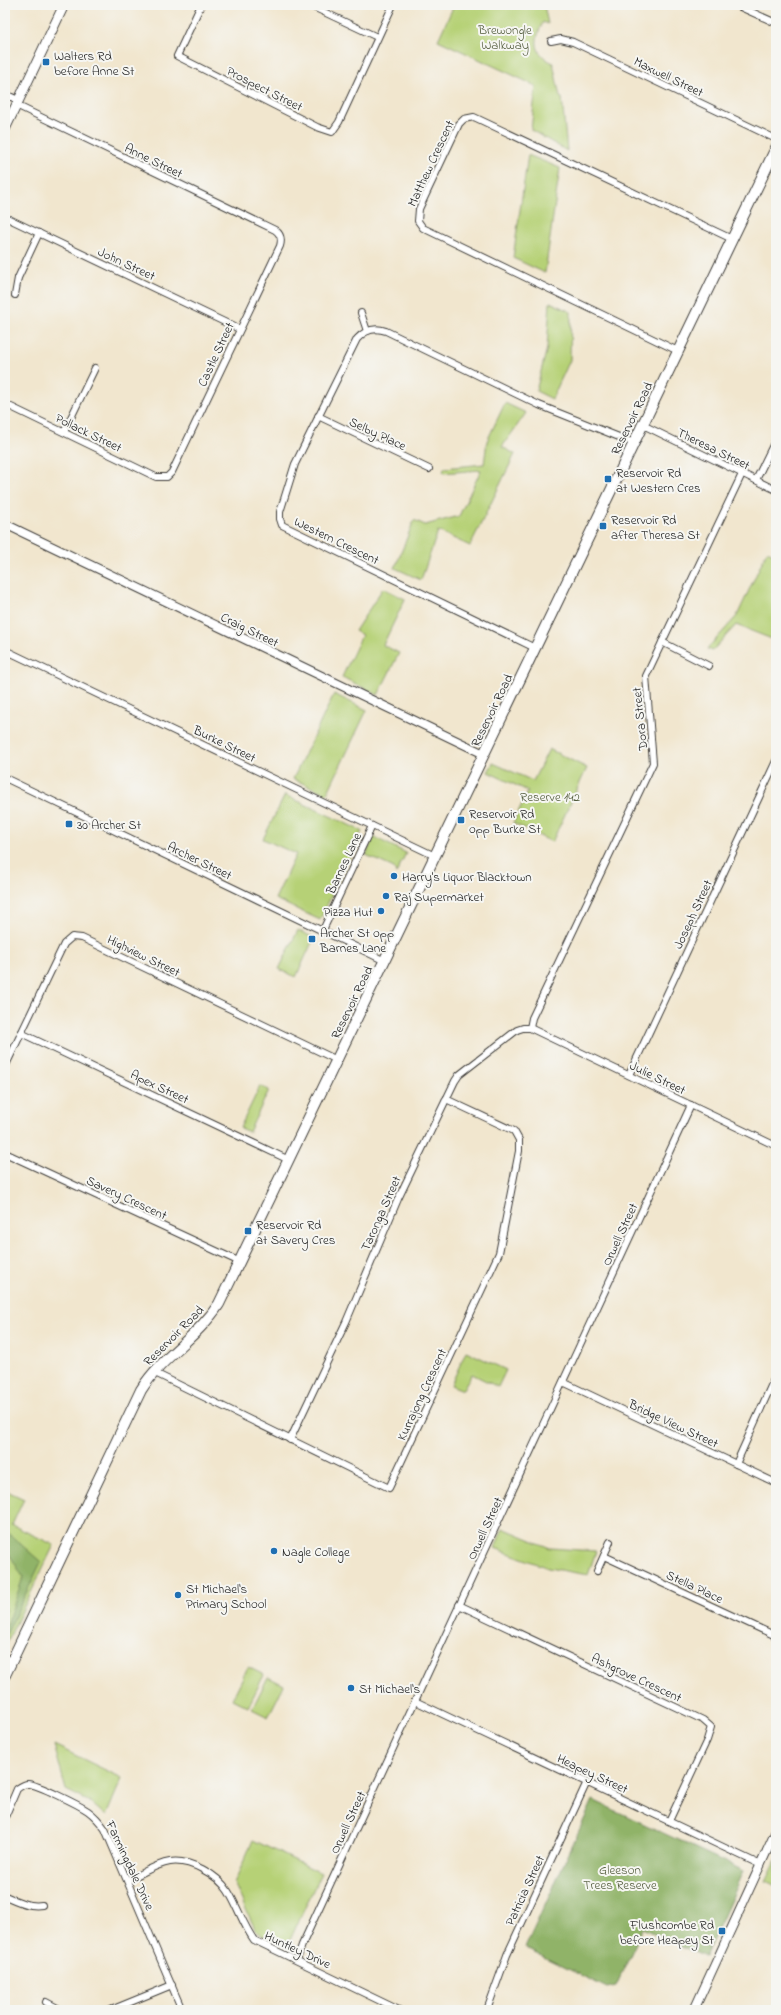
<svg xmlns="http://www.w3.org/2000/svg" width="781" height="2015" font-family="'Indie Flower',sans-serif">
  <rect width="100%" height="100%" fill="#f6f6f2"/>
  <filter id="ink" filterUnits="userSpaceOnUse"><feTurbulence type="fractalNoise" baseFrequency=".025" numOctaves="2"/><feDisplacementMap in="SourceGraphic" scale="8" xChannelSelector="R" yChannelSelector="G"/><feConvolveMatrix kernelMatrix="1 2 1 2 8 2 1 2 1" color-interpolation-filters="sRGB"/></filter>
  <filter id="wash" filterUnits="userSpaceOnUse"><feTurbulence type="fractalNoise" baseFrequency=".012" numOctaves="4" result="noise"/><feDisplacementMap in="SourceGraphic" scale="16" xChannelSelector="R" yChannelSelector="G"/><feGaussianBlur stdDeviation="0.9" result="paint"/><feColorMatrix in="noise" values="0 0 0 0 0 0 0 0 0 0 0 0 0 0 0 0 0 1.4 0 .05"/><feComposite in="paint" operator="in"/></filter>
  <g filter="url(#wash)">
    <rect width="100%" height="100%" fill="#f1e6ce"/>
    <!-- green -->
    <g fill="#b6d176" stroke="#697649">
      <path d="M454 5H544L548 24 543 22C534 40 533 53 553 63L560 97 562 98 567 151 531 130 536 86 438 40Z"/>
      <polygon points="528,155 560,168 545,273 513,258"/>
      <polygon points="550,302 571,312 570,360 552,399 536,391 547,348"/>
      <polygon points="505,403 526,413 502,447 515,454 470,546 438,531 421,580 395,568 414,520 425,525 459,516 481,470 443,473 444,468 484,464 487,441"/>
      <polygon points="767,551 776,555 776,631 772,639 736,625 712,651 707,649 737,616"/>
      <polygon points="383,588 405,599 383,645 399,653 378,695 342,677 362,635 355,631"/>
      <polygon points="334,694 367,710 327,794 293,779"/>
      <polygon points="549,749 587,768 552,842 513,823 528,791 488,772 493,763 533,781"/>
      <polygon points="285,795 362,831 320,920 275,899 296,854 263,839"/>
      <polygon points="374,837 406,853 396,874 394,868 366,855"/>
      <polygon points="298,930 314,938 296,977 279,969"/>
      <polygon points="260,1086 269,1090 249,1132 240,1128"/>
      <polygon points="466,1351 506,1370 498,1387 472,1374 463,1390 451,1385"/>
      <polygon points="5,1490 24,1499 12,1525 54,1545 5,1646"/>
      <polygon points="503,1528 550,1548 596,1551 588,1575 548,1568 495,1548"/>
      <polygon points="248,1667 264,1675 248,1707 232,1699"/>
      <polygon points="268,1677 284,1685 268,1717 252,1709"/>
      <polygon points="54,1745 122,1778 106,1816 90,1802 66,1790"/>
      <polygon points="253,1840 321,1873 290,1940 281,1943 263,1935 255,1929 234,1883"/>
      <polygon points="776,1860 776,1886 766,1881"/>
    </g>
    <!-- forest -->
    <g fill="#90b367" stroke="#566842">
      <polygon points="5,1533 8,1533 41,1562 5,1637 5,1625 7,1625 23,1577 5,1547"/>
      <polygon points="593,1800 744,1871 705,1957 643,1928 616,1986 607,1988 525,1948"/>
    </g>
  </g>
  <g filter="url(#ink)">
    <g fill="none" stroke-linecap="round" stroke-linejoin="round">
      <!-- minor casing -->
      <g stroke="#3c3a37" stroke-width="8">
        <g id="minor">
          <polyline points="201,5 177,56 317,127 332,132 339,122 393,5"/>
          <polyline points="309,5 377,37"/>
          <polyline points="736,5 776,23"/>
          <polyline points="551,41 561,39 573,42 776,139"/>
          <polyline points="5,94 18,100"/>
          <polyline points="5,217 239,329"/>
          <polyline points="15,295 18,278 39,233"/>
          <polyline points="361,313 367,331"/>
          <polyline points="678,351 423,228 418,221 419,209 459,124 464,119 474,117 732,239"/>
          <path d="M5 404 156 477H167L172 472 280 246C282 239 281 234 275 230L16 105"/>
          <polyline points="318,416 429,469"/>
          <polyline points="643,425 776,490"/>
          <polyline points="64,432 95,368"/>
          <polyline points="756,480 776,439"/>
          <polyline points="662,642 709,666"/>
          <path d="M535 648 282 525 280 519V512L295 464 357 339C365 330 375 327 386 331L539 405 634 443"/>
          <polyline points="5,650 435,856"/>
          <polyline points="5,778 385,961"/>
          <polyline points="322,932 372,826"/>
          <polyline points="530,1028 532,1018 653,763 646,676 742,474"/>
          <polyline points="21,1033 289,1160"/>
          <polyline points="5,1067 64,944 72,937 82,938 337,1060"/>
          <polyline points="629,1075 776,761"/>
          <polyline points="5,1153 240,1262"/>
          <polyline points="153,1372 389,1488 499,1253 519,1151 519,1140 514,1131 446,1099"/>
          <polyline points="563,1382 776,1483"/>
          <polyline points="290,1440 346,1322 398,1199 455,1081 459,1075 517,1030 523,1028 530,1028 776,1146"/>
          <polyline points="736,1464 776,1375"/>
          <polyline points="604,1556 776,1636"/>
          <polyline points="597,1571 610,1542"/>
          <polyline points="459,1605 703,1720 711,1727 707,1740 669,1821"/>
          <polyline points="415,1701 761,1865"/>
          <path d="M5 1817 17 1789C21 1786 24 1784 28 1784 37 1784 79 1805 88 1811 95 1816 100 1822 105 1829L182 2010"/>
          <path d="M128 1880C141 1874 156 1864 170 1862 190 1859 218 1875 228 1891 238 1907 243 1925 254 1940L399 2010"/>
          <path d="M5 1896C17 1901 28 1907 42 1905"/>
          <polyline points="297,1960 302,1945 691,1105"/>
          <polyline points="46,2002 61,2010"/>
          <polyline points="111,2010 172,1985"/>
          <polyline points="487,2010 507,1955 587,1782"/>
        </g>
      </g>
      <!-- tertiary casing -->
      <g stroke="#3c3a37" stroke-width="10">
        <g id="tertiary">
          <polyline points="5,524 484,754"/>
          <polyline points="694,2010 776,1831"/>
        </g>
      </g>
      <!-- secondary casing -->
      <g stroke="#3c3a37" stroke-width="11">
        <polyline id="secondary" points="5,129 64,5"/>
      </g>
      <!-- primary casing -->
      <g stroke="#3c3a37" stroke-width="12">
        <path id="primary" d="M5 1675 141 1390C163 1355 197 1338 219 1304L776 148"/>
      </g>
      <!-- minor -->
      <use href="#minor" stroke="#fff" stroke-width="6"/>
      <!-- tertiary -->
      <use href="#tertiary" stroke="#fff" stroke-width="8"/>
      <!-- secondary -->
      <use href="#secondary" stroke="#fff" stroke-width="9"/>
      <!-- primary -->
      <use href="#primary" stroke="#fff" stroke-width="10"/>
    </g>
  </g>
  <!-- markers -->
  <g fill="#1f6fb2" stroke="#f6f6f2" stroke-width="1.5">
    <rect x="42" y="58" width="8" height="8" rx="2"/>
    <rect x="604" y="475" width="8" height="8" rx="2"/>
    <rect x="599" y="522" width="8" height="8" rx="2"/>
    <rect x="457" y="816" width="8" height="8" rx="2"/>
    <rect x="65" y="820" width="8" height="8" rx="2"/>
    <circle cx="394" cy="876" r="4"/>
    <circle cx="386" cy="896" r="4"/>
    <circle cx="381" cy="911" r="4"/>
    <rect x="308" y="935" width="8" height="8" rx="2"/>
    <rect x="244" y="1227" width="8" height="8" rx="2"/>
    <circle cx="274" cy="1551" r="4"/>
    <circle cx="178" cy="1595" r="4"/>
    <circle cx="351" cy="1688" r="4"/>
    <rect x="718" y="1927" width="8" height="8" rx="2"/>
  </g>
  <g text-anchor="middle" stroke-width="4" stroke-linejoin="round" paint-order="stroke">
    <!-- park labels -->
    <g font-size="13" fill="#525b3c" stroke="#f6f6f2">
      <text x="505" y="34">Brewongle<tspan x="505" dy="15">Walkway</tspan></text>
      <text x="550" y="801">Reserve 142</text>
      <text x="620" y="1874">Gleeson<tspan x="620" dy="15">Trees Reserve</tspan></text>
    </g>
    <!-- poi labels -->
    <g font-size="13" fill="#1c1c1c" stroke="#f6f6f2" text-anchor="start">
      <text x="54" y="60">Walters Rd<tspan x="54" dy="15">before Anne St</tspan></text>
      <text x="616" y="477">Reservoir Rd<tspan x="616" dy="15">at Western Cres</tspan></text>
      <text x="611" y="524">Reservoir Rd<tspan x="611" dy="15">after Theresa St</tspan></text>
      <text x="469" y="818">Reservoir Rd<tspan x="469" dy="15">opp Burke St</tspan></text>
      <text x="77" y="829">30 Archer St</text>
      <text x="402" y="881">Harry's Liquor Blacktown</text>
      <text x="394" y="901">Raj Supermarket</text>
      <text x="373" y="916" text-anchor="end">Pizza Hut</text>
      <text x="320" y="937">Archer St opp<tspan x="320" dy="15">Barnes Lane</tspan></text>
      <text x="256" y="1229">Reservoir Rd<tspan x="256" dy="15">at Savery Cres</tspan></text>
      <text x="282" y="1556">Nagle College</text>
      <text x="186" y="1593">St Michael's<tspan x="186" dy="15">Primary School</tspan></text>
      <text x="359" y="1693">St Michael's</text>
      <text x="714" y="1929" text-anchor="end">Flushcombe Rd<tspan x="714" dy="15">before Heapey St</tspan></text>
    </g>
    <!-- street labels -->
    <g font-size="13" fill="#1c1c1c" stroke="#f6f6f2">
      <text transform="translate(669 76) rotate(26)" y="5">Maxwell Street</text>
      <text transform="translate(265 88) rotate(27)" y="5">Prospect Street</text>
      <text transform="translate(154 160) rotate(26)" y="5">Anne Street</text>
      <text transform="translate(430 163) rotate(-65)" y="5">Matthew Crescent</text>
      <text transform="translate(127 263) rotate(25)" y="5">John Street</text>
      <text transform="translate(215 354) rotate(-65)" y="5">Castle Street</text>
      <text transform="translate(631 418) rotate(-64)" y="5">Reservoir Road</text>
      <text transform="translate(89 432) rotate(26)" y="5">Pollack Street</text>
      <text transform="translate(378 433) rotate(25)" y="5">Selby Place</text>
      <text transform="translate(714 448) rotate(26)" y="5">Theresa Street</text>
      <text transform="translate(337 540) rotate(26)" y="5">Western Crescent</text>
      <text transform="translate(250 629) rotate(26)" y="5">Craig Street</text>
      <text transform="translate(491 710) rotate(-64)" y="5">Reservoir Road</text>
      <text transform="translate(639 719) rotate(-96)" y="5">Dora Street</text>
      <text transform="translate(225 743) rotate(26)" y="5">Burke Street</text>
      <text transform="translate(200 860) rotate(26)" y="5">Archer Street</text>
      <text transform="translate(343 863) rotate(-65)" y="5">Barnes Lane</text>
      <text transform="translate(692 914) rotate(-65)" y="5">Joseph Street</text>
      <text transform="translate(144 955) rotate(26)" y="5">Highview Street</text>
      <text transform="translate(351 1002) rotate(-64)" y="5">Reservoir Road</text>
      <text transform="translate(658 1077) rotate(26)" y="5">Julie Street</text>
      <text transform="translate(160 1086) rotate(25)" y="5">Apex Street</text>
      <text transform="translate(127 1197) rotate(25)" y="5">Savery Crescent</text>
      <text transform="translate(380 1213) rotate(-66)" y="5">Taronga Street</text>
      <text transform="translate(619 1234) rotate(-65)" y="5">Orwell Street</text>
      <text transform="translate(173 1335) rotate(-45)" y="5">Reservoir Road</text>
      <text transform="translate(421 1394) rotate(-65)" y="5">Kurrajong Crescent</text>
      <text transform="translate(674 1423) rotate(25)" y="5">Bridge View Street</text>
      <text transform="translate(484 1528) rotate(-65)" y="5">Orwell Street</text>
      <text transform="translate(695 1586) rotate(25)" y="5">Stella Place</text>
      <text transform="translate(637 1677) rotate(25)" y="5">Ashgrove Crescent</text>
      <text transform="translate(593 1773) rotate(25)" y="5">Heapey Street</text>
      <text transform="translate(347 1822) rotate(-65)" y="5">Orwell Street</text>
      <text transform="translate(131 1865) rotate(65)" y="5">Farmingdale Drive</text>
      <text transform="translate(524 1890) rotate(-65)" y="5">Patricia Street</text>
      <text transform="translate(298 1949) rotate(25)" y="5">Huntley Drive</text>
    </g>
  </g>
  <!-- margin -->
  <rect width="781" height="2015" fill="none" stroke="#f6f6f2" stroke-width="20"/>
</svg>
